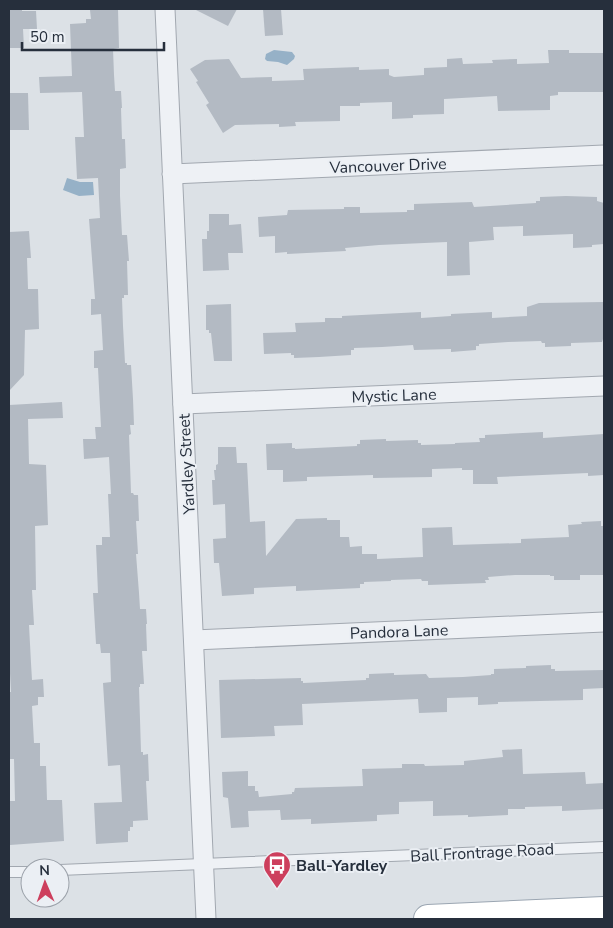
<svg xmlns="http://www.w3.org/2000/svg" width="613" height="928" font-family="'Nunito Sans',sans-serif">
  <rect width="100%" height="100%" fill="#dce1e6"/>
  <!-- water -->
  <g fill="#96b1c7">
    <polygon points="274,50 292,52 295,56 294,59 287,65 278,62 267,61 265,59 266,54"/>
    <polygon points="67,178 80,182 93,182 94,195 79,196 63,190"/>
  </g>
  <!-- building -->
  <g fill="#b3bac3">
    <polygon points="9,9 22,9 22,11 36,11 37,29 23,29 24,48 9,48"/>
    <polygon points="118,9 119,48 113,49 114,75 115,91 121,91 122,108 121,108 122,139 125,139 126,168 120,169 120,196 122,235 127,235 129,261 127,261 128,295 124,295 124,298 122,298 123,326 125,363 127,363 127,365 131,365 133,399 134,425 130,425 131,434 129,435 131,493 133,493 134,495 138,495 139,521 136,521 138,554 136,554 139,593 140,609 146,609 147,624 146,624 147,651 142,651 144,684 140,684 140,687 139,687 141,752 143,752 143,755 148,754 149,781 146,781 148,820 133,821 133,827 130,827 130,831 128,831 128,842 96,844 94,803 122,802 120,765 108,766 103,683 111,682 110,653 101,653 100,644 96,644 93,593 98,593 96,545 102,545 102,537 110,537 108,494 111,494 109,457 84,459 83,439 96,439 95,427 101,427 98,368 94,368 94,351 103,350 101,314 91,315 91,299 95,299 89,219 100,218 98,178 77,179 75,137 84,137 82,92 40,93 39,77 72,76 70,24 86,23 86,19 91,19 90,10"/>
    <polygon points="194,9 237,9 228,26"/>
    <polygon points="263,9 281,9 283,35 265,36"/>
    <polygon points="548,50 569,50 569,53 604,53 604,92 558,92 558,95 550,96 550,110 498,111 497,96 444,99 444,114 413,115 413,118 392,119 392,102 360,103 360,106 340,106 340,121 295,122 296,126 279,127 279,124 235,125 223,133 206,105 209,103 196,82 198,81 190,69 205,60 229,59 241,78 272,77 272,81 304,80 303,69 359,67 359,70 389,69 389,75 394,77 424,75 424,68 447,67 447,59 462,58 463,64 493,63 492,60 517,59 517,64 549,63"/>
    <polygon points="9,93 28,93 29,130 9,130"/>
    <polygon points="566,196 597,197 597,201 604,203 604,244 592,245 592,247 573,248 573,234 523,236 523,226 493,227 494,240 469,242 470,275 447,276 447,242 379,245 345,248 346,251 287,254 287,252 275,253 275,236 259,237 258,217 287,215 288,210 344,209 344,207 360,207 360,213 407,212 407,210 414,210 414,204 472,202 474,207 536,203 536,201 540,201 540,197"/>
    <polygon points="209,214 229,214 229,225 241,224 243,253 228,253 229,270 203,271 202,239 207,239 207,231 209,231"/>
    <polygon points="29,231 31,258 27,258 28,289 38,289 39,329 25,330 24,375 9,391 9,232"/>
    <polygon points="604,302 604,339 603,339 602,342 571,343 571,346 545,347 545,343 542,343 541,341 508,342 479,344 479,346 476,346 476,350 451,352 451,349 414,350 413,345 382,347 354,348 354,350 351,350 351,355 319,357 294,358 294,355 291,355 291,353 264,354 263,333 296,332 295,323 325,322 325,318 342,318 342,316 421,312 421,318 451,316 451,314 492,312 492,318 527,316 527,307 539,303"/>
    <polygon points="231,304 232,361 214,361 211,333 209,333 209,330 206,330 206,305"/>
    <polygon points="62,402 63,418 28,419 29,464 46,465 48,525 35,526 36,590 32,590 34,625 29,625 31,663 32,680 43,679 44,697 38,697 38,705 32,706 34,743 40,743 40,766 46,766 47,800 62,800 64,841 10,845 9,801 15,801 14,759 9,759 9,692 11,692 9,655 9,405"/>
    <polygon points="543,432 543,438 604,434 604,475 588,476 588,473 497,477 498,484 473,484 473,470 462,470 462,468 432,469 432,477 373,478 373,475 307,477 307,481 283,482 283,470 267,470 266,444 292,443 292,448 295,448 295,449 357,446 357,444 360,444 360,440 386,439 386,441 418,440 418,443 421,443 421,445 455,444 455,443 480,442 479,438 485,438 485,435"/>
    <polygon points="218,447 236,447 237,463 247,463 250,522 265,521 266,556 296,519 327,518 327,520 340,520 340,537 349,537 350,547 362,546 362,554 377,554 377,559 423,557 422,528 452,527 453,545 521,543 521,539 569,537 568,525 582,524 581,522 601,521 601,526 604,526 604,575 580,575 580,580 554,580 554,576 550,576 550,575 515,575 488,577 489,580 485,580 486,583 428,585 428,581 422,581 421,579 391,580 391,581 364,582 364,584 360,584 360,588 296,591 296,586 254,588 254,594 222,596 219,563 214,563 213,539 226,538 225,504 213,505 212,480 215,480 214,470 216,470 216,465 218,464"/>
    <polygon points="551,665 551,669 555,669 555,671 604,670 604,688 583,689 583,700 498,702 498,704 478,705 478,697 447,698 447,712 419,713 418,699 302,704 303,725 274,726 275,736 221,738 219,680 301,678 301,681 303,681 303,683 366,680 366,678 369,678 369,674 394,673 394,675 426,674 429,678 463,677 491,675 491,674 494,674 494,669 526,668 526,666"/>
    <polygon points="522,749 523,774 585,772 586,784 604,783 604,809 562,811 562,806 525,807 525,809 508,809 508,815 468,817 468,815 433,816 433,801 399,802 399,814 377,815 377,821 311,824 311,819 281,820 280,810 248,811 249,827 231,828 228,798 223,797 222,772 248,771 248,786 255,786 255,791 258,791 259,797 292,794 292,792 294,792 295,788 363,786 362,769 402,768 402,764 424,764 425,766 464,765 464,761 503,757 502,750"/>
  </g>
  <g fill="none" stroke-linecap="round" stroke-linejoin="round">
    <!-- lane casing -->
    <g stroke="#a2a8b0" stroke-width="12">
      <g id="lane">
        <polyline points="60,870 604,847"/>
        <polyline points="9,872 30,872"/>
      </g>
    </g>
    <!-- street casing -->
    <g stroke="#a2a8b0" stroke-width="21">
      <g id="street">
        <polyline points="165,9 206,919"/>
        <polyline points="172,174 604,155"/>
        <polyline points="183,404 604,386"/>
        <polyline points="194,640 604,622"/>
      </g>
    </g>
    <!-- primary casing -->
    <g stroke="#9ba6b2" stroke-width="30">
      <polyline id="primary" points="428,919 604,911"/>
    </g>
    <!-- lane -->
    <use href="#lane" stroke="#eef1f5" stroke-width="10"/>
    <!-- street -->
    <use href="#street" stroke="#eef1f5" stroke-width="19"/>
    <!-- primary -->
    <use href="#primary" stroke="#fff" stroke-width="28"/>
  </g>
  <!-- icons -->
  <defs>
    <g id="bus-pin" transform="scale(1.4375)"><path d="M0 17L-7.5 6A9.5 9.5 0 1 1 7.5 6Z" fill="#cd3f5d" stroke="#ebeff4"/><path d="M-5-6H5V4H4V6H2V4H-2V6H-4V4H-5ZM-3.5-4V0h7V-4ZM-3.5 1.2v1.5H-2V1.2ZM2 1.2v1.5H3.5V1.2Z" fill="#fff"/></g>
  </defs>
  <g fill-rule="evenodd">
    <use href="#bus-pin" x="277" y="865"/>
  </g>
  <g text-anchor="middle" stroke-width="4" stroke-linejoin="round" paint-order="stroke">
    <!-- street labels -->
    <g font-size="16" fill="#262f3c" stroke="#ebeff4">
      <text transform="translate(388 165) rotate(-2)" y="6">Vancouver Drive</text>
      <text transform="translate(394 395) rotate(-2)" y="6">Mystic Lane</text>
      <text transform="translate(186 464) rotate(-93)" y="6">Yardley Street</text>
      <text transform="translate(399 631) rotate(-2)" y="6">Pandora Lane</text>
      <text transform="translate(482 852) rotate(-3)" y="6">Ball Frontrage Road</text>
    </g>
    <!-- poi labels -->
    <g font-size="16" font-weight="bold" fill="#262f3c" stroke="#ebeff4" text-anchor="start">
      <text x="296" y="871">Ball-Yardley</text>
    </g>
  </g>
  <!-- border -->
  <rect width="613" height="928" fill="none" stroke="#262f3c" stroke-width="20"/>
  <!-- north arrow -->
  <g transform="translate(45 883) rotate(358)"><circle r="24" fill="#ebeff4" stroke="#9ca2aa"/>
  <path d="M0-4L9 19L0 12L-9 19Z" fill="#cd3f5d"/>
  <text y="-8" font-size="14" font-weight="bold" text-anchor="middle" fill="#262f3c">N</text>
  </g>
  <!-- scale -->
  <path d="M22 42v8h142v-8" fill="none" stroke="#262f3c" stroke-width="2.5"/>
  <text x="30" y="42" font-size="15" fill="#262f3c" stroke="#ebeff4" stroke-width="4" paint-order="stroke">50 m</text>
</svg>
